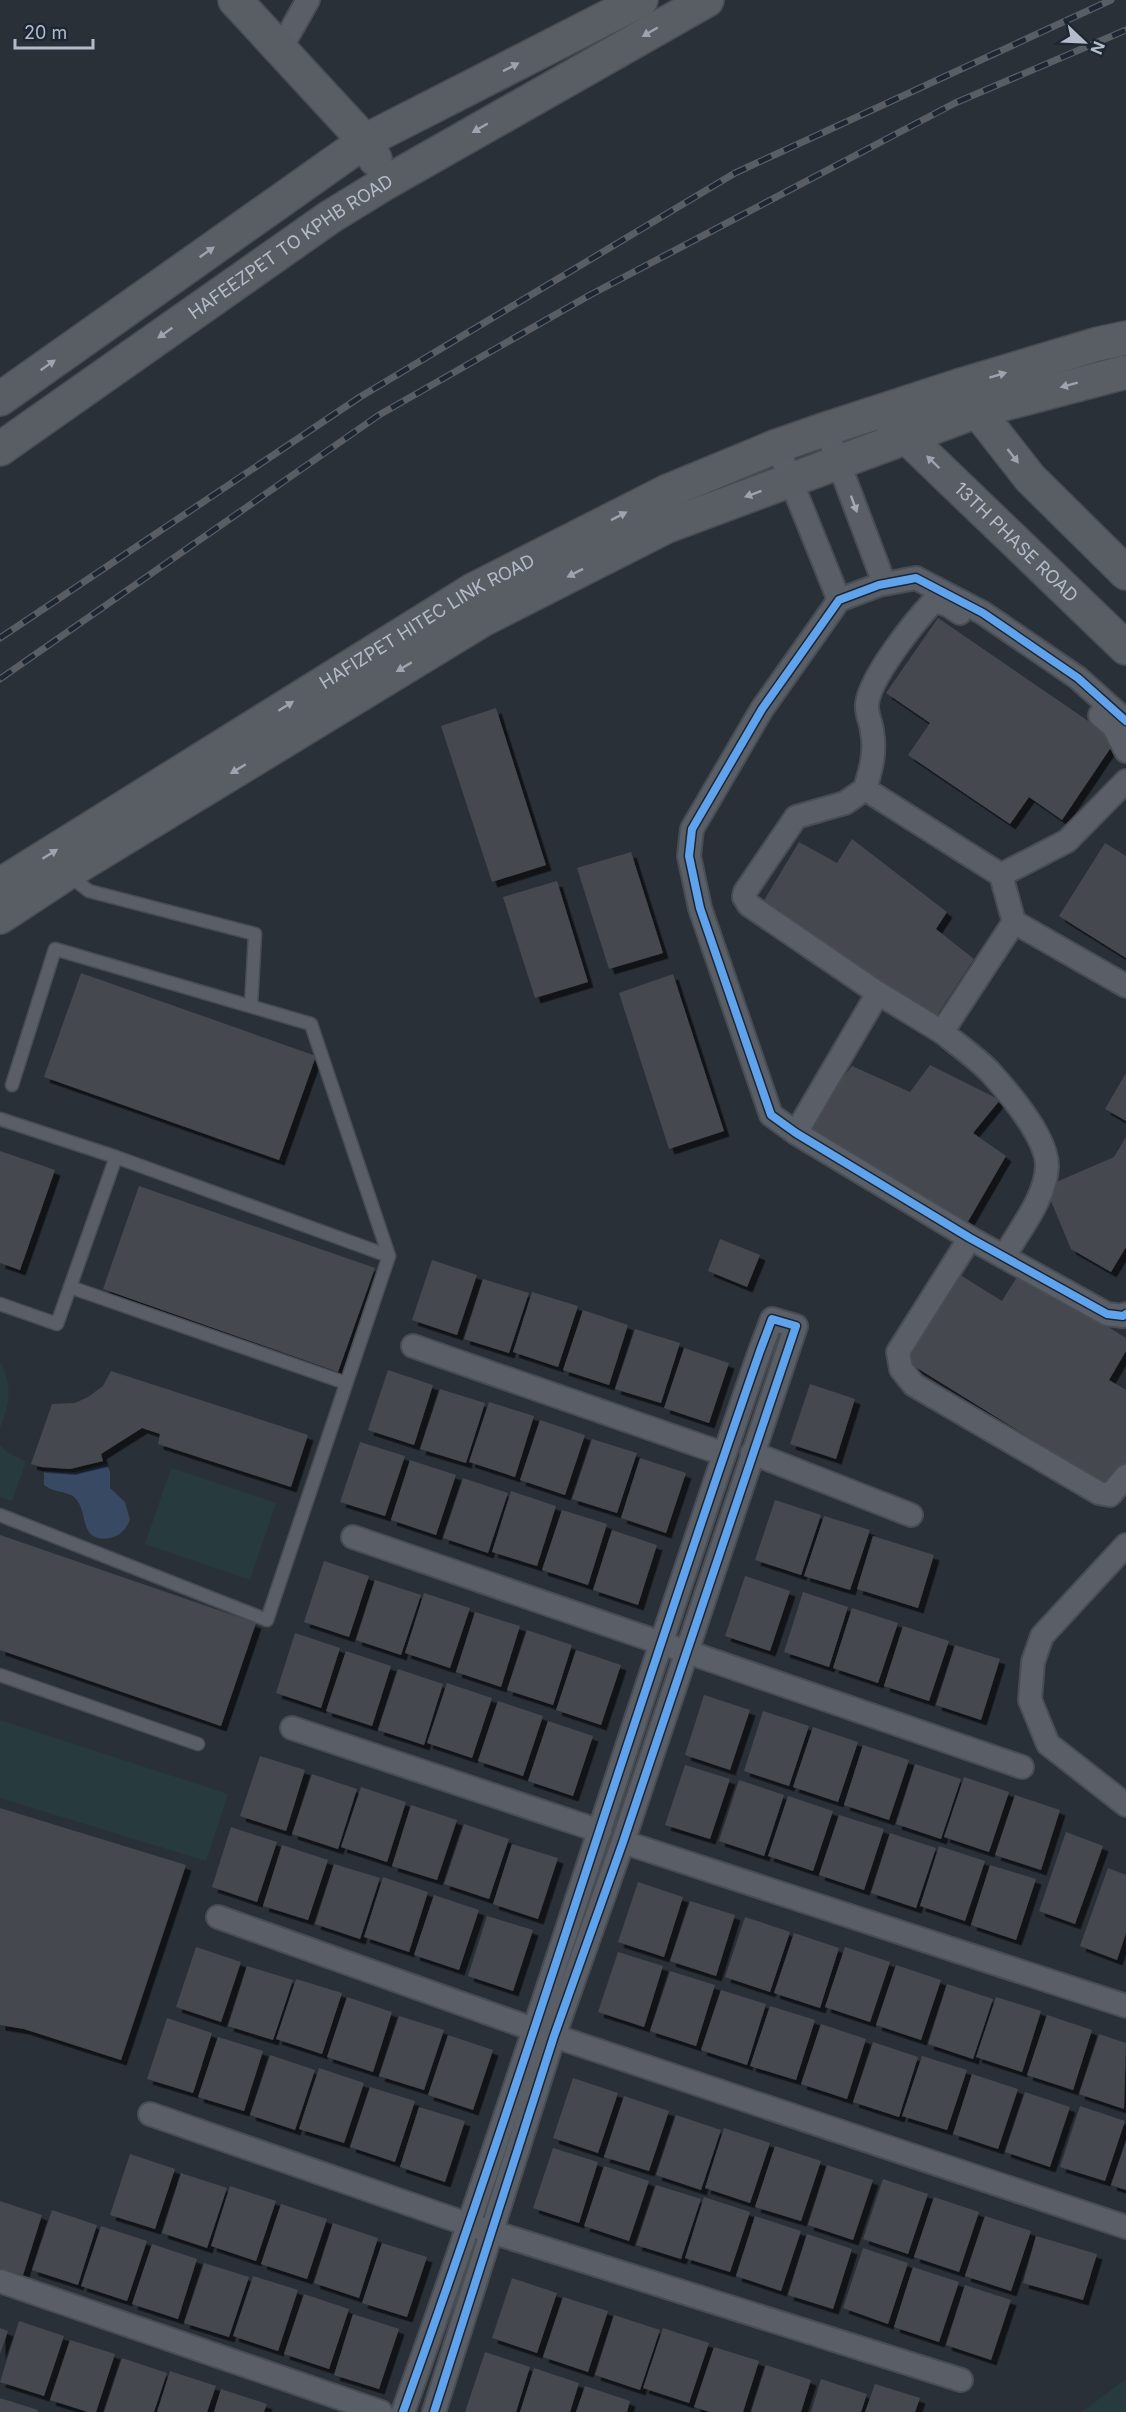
<svg xmlns="http://www.w3.org/2000/svg" width="1126" height="2412" font-family="Inter,sans-serif">
  <defs>
    <filter id="shadow"><feDropShadow dx="5.5" dy="5.5" stdDeviation="0" flood-color="#0009"/></filter>
  </defs>
  <rect width="100%" height="100%" fill="#2a3038"/>
  <!-- green -->
  <g fill="#273a3e">
    <path d="M0 1362C13 1385 10 1403 0 1428Z"/>
    <polygon points="0,1445 7,1452 26,1462 12,1501 0,1497"/>
    <polygon points="171,1468 276,1503 250,1580 145,1544"/>
    <polygon points="0,1720 228,1794 206,1861 0,1798"/>
    <polygon points="1126,2379 1126,2412 1082,2412"/>
  </g>
  <!-- water -->
  <path fill="#384963" d="M107 1464 110 1472V1488L125 1502 130 1520C126 1529 120 1536 110 1538 77 1543 90 1511 74 1497 67 1491 54 1493 44 1485V1471L74 1472Z"/>
  <!-- building -->
  <g fill="#444950" filter="url(#shadow)">
    <polygon points="938,618 1116,740 1062,820 1029,797 1010,824 908,755 930,723 886,693"/>
    <polygon points="496,708 546,865 492,882 441,726"/>
    <polygon points="852,839 947,912 936,929 974,959 936,1017 760,907 799,842 837,863"/>
    <polygon points="1105,843 1126,856 1126,958 1059,916"/>
    <polygon points="631,852 663,953 609,969 577,868"/>
    <polygon points="557,881 588,982 535,998 503,897"/>
    <polygon points="81,973 316,1056 279,1160 44,1077"/>
    <polygon points="673,974 724,1131 669,1149 619,993"/>
    <polygon points="930,1065 1000,1100 973,1133 1006,1156 966,1225 803,1128 852,1066 910,1092"/>
    <polygon points="1126,1073 1126,1121 1105,1109"/>
    <polygon points="1126,1137 1126,1247 1111,1272 1071,1249 1045,1187 1114,1157"/>
    <polygon points="0,1151 55,1170 20,1270 0,1263"/>
    <polygon points="139,1186 375,1268 338,1372 103,1289"/>
    <polygon points="720,1239 760,1255 747,1287 708,1271"/>
    <polygon points="432,1260 477,1275 457,1335 412,1320"/>
    <polygon points="1020,1272 1126,1338 1126,1351 1109,1380 1126,1390 1126,1464 1111,1488 904,1360 957,1273 1002,1301"/>
    <polygon points="483,1279 529,1293 509,1353 464,1339"/>
    <polygon points="532,1292 578,1306 558,1367 513,1352"/>
    <polygon points="583,1310 628,1325 609,1385 563,1370"/>
    <polygon points="635,1329 680,1343 661,1403 615,1389"/>
    <polygon points="684,1348 729,1363 709,1423 664,1408"/>
    <polygon points="388,1370 433,1385 414,1445 368,1430"/>
    <polygon points="111,1371 308,1435 291,1487 158,1444 160,1434 142,1428 101,1454 103,1461 70,1469 41,1467 31,1464 52,1404 75,1403 88,1397 103,1386"/>
    <polygon points="810,1384 855,1399 836,1459 790,1444"/>
    <polygon points="440,1389 485,1403 466,1463 420,1449"/>
    <polygon points="489,1402 534,1416 515,1477 469,1462"/>
    <polygon points="540,1420 585,1435 565,1495 520,1480"/>
    <polygon points="592,1439 637,1453 617,1513 572,1499"/>
    <polygon points="360,1442 405,1456 385,1516 340,1502"/>
    <polygon points="640,1458 686,1473 666,1533 621,1518"/>
    <polygon points="410,1460 456,1475 436,1535 391,1520"/>
    <polygon points="463,1478 508,1493 488,1553 443,1538"/>
    <polygon points="511,1491 556,1506 537,1566 492,1552"/>
    <polygon points="775,1500 821,1515 801,1575 755,1560"/>
    <polygon points="562,1510 607,1524 588,1585 542,1570"/>
    <polygon points="824,1516 870,1530 850,1590 804,1576"/>
    <polygon points="612,1530 657,1545 638,1605 593,1590"/>
    <polygon points="0,1535 256,1623 221,1726 0,1650"/>
    <polygon points="873,1536 934,1555 918,1608 857,1589"/>
    <polygon points="324,1561 369,1576 349,1637 304,1622"/>
    <polygon points="745,1576 790,1591 770,1651 725,1636"/>
    <polygon points="375,1580 421,1595 401,1655 356,1640"/>
    <polygon points="803,1592 848,1607 829,1667 784,1652"/>
    <polygon points="424,1593 470,1608 450,1668 405,1653"/>
    <polygon points="852,1608 898,1623 878,1683 833,1668"/>
    <polygon points="475,1612 520,1626 501,1687 456,1672"/>
    <polygon points="903,1626 949,1641 929,1701 884,1686"/>
    <polygon points="527,1630 572,1645 553,1705 507,1690"/>
    <polygon points="295,1633 340,1648 321,1708 276,1693"/>
    <polygon points="955,1645 1000,1659 981,1720 936,1705"/>
    <polygon points="576,1650 621,1665 601,1725 556,1710"/>
    <polygon points="346,1651 391,1666 372,1726 326,1711"/>
    <polygon points="398,1669 443,1684 424,1745 378,1730"/>
    <polygon points="447,1683 492,1698 472,1758 427,1743"/>
    <polygon points="704,1695 750,1710 730,1770 685,1755"/>
    <polygon points="498,1701 543,1716 523,1776 478,1761"/>
    <polygon points="763,1711 809,1726 789,1786 744,1771"/>
    <polygon points="548,1721 593,1736 573,1796 528,1781"/>
    <polygon points="813,1727 858,1742 838,1802 793,1787"/>
    <polygon points="863,1745 909,1760 889,1820 844,1805"/>
    <polygon points="260,1756 305,1770 286,1831 240,1816"/>
    <polygon points="915,1764 961,1779 941,1839 896,1824"/>
    <polygon points="685,1765 730,1779 710,1839 665,1825"/>
    <polygon points="312,1774 357,1789 338,1849 292,1834"/>
    <polygon points="964,1777 1009,1792 989,1852 944,1837"/>
    <polygon points="739,1780 784,1795 764,1856 719,1841"/>
    <polygon points="361,1787 406,1802 387,1862 341,1847"/>
    <polygon points="1015,1795 1060,1810 1041,1870 995,1855"/>
    <polygon points="788,1796 833,1811 813,1871 768,1856"/>
    <polygon points="411,1805 457,1820 437,1880 392,1866"/>
    <polygon points="0,1808 186,1865 121,2060 24,2029 0,2025"/>
    <polygon points="839,1815 884,1829 864,1890 819,1875"/>
    <polygon points="464,1824 509,1839 489,1899 444,1884"/>
    <polygon points="231,1827 277,1842 257,1902 212,1887"/>
    <polygon points="1066,1832 1103,1846 1075,1924 1039,1911"/>
    <polygon points="890,1833 936,1848 916,1908 871,1893"/>
    <polygon points="512,1844 558,1858 538,1919 493,1904"/>
    <polygon points="282,1845 328,1860 308,1920 263,1906"/>
    <polygon points="939,1846 985,1861 965,1921 920,1906"/>
    <polygon points="334,1864 380,1878 360,1939 315,1924"/>
    <polygon points="990,1865 1036,1879 1016,1940 971,1925"/>
    <polygon points="1108,1868 1126,1875 1126,1933 1117,1960 1080,1946"/>
    <polygon points="383,1877 428,1892 409,1952 364,1937"/>
    <polygon points="638,1882 683,1897 664,1957 618,1942"/>
    <polygon points="434,1895 479,1910 459,1970 414,1955"/>
    <polygon points="690,1901 735,1915 716,1976 670,1961"/>
    <polygon points="487,1916 533,1930 513,1991 468,1976"/>
    <polygon points="745,1917 790,1932 770,1992 725,1977"/>
    <polygon points="794,1933 839,1948 820,2008 774,1993"/>
    <polygon points="196,1947 241,1962 221,2022 176,2007"/>
    <polygon points="845,1947 890,1962 870,2022 825,2007"/>
    <polygon points="618,1952 663,1966 644,2027 598,2012"/>
    <polygon points="896,1965 941,1980 921,2040 876,2025"/>
    <polygon points="247,1966 293,1980 273,2040 228,2026"/>
    <polygon points="670,1971 715,1985 696,2046 650,2031"/>
    <polygon points="296,1979 342,1993 322,2054 276,2039"/>
    <polygon points="947,1984 993,1999 973,2059 928,2044"/>
    <polygon points="721,1990 766,2004 747,2065 701,2050"/>
    <polygon points="347,1997 392,2012 373,2072 327,2057"/>
    <polygon points="996,1997 1041,2011 1022,2072 976,2057"/>
    <polygon points="770,2006 815,2020 796,2080 750,2066"/>
    <polygon points="1047,2015 1092,2030 1073,2090 1027,2075"/>
    <polygon points="399,2016 444,2030 424,2090 379,2076"/>
    <polygon points="167,2018 212,2033 193,2093 147,2079"/>
    <polygon points="821,2024 866,2039 847,2099 801,2084"/>
    <polygon points="1099,2034 1126,2043 1124,2109 1079,2094"/>
    <polygon points="448,2035 493,2050 473,2110 428,2095"/>
    <polygon points="218,2037 263,2051 244,2111 198,2097"/>
    <polygon points="873,2042 918,2057 899,2117 853,2102"/>
    <polygon points="270,2055 315,2070 295,2130 250,2115"/>
    <polygon points="922,2056 967,2070 947,2130 902,2116"/>
    <polygon points="319,2068 364,2083 344,2143 299,2129"/>
    <polygon points="972,2074 1018,2089 998,2149 953,2134"/>
    <polygon points="573,2078 618,2093 598,2153 553,2138"/>
    <polygon points="370,2087 415,2101 395,2162 350,2147"/>
    <polygon points="1025,2092 1070,2107 1050,2167 1005,2152"/>
    <polygon points="624,2096 669,2111 649,2171 604,2157"/>
    <polygon points="1080,2106 1125,2121 1105,2181 1060,2167"/>
    <polygon points="419,2107 465,2121 445,2182 400,2167"/>
    <polygon points="676,2115 721,2130 701,2190 656,2175"/>
    <polygon points="724,2128 770,2143 750,2203 705,2188"/>
    <polygon points="1126,2141 1126,2190 1111,2185"/>
    <polygon points="775,2146 821,2161 801,2221 755,2207"/>
    <polygon points="553,2148 598,2162 579,2223 533,2208"/>
    <polygon points="130,2154 175,2169 155,2229 110,2215"/>
    <polygon points="827,2165 873,2180 853,2240 808,2225"/>
    <polygon points="604,2166 649,2181 629,2241 584,2226"/>
    <polygon points="181,2173 227,2188 207,2248 162,2233"/>
    <polygon points="883,2179 928,2194 908,2254 863,2239"/>
    <polygon points="656,2185 701,2199 681,2259 636,2245"/>
    <polygon points="230,2186 276,2201 256,2261 211,2246"/>
    <polygon points="704,2197 750,2212 730,2272 685,2258"/>
    <polygon points="934,2197 979,2212 959,2272 914,2257"/>
    <polygon points="0,2201 42,2215 23,2275 0,2268"/>
    <polygon points="281,2204 327,2219 307,2279 261,2264"/>
    <polygon points="52,2210 97,2225 78,2285 32,2270"/>
    <polygon points="755,2216 801,2231 781,2291 736,2276"/>
    <polygon points="985,2216 1031,2231 1011,2291 965,2276"/>
    <polygon points="333,2223 378,2238 359,2298 314,2283"/>
    <polygon points="101,2226 147,2241 127,2301 81,2286"/>
    <polygon points="807,2234 852,2249 833,2309 788,2295"/>
    <polygon points="1036,2236 1097,2254 1083,2300 1023,2283"/>
    <polygon points="382,2243 427,2257 407,2317 362,2303"/>
    <polygon points="152,2244 197,2259 178,2319 132,2304"/>
    <polygon points="863,2248 908,2263 888,2324 843,2308"/>
    <polygon points="204,2263 249,2277 229,2337 184,2323"/>
    <polygon points="913,2267 959,2282 939,2342 894,2327"/>
    <polygon points="253,2276 298,2290 278,2351 233,2336"/>
    <polygon points="512,2278 557,2293 537,2353 492,2338"/>
    <polygon points="965,2285 1011,2300 991,2360 946,2345"/>
    <polygon points="304,2294 349,2309 329,2369 284,2354"/>
    <polygon points="563,2297 608,2311 588,2372 543,2357"/>
    <polygon points="353,2314 399,2329 379,2389 334,2375"/>
    <polygon points="614,2315 660,2330 640,2390 595,2375"/>
    <polygon points="19,2321 64,2336 44,2396 0,2382"/>
    <polygon points="0,2328 8,2331 0,2354"/>
    <polygon points="663,2328 709,2343 689,2403 643,2388"/>
    <polygon points="70,2340 115,2354 96,2412 88,2412 50,2400"/>
    <polygon points="714,2347 759,2361 743,2412 710,2412 694,2407"/>
    <polygon points="485,2352 530,2367 516,2412 465,2412"/>
    <polygon points="122,2358 167,2373 154,2412 104,2412"/>
    <polygon points="766,2365 811,2380 801,2412 751,2412"/>
    <polygon points="534,2368 579,2383 570,2412 520,2412"/>
    <polygon points="170,2371 216,2386 207,2412 157,2412"/>
    <polygon points="821,2379 867,2394 861,2412 811,2412"/>
    <polygon points="875,2384 920,2398 915,2412 865,2412"/>
    <polygon points="585,2386 630,2401 627,2412 576,2412"/>
    <polygon points="221,2389 267,2404 264,2412 214,2412"/>
    <polygon points="0,2398 38,2410 37,2412 0,2412"/>
  </g>
  <g fill="none" stroke-linecap="round" stroke-linejoin="round">
    <!-- lane casing -->
    <g stroke="#484c53" stroke-width="15">
      <g id="lane">
        <polyline points="67,874 89,891 255,934 251,1006"/>
        <polyline points="0,1119 116,1157 389,1256"/>
        <polyline points="70,1287 346,1383"/>
        <polyline points="0,1304 57,1324 116,1157"/>
        <polyline points="0,1515 267,1620 389,1256 311,1024 55,949 12,1085"/>
        <polyline points="0,1675 198,1744"/>
      </g>
    </g>
    <!-- street casing -->
    <g stroke="#484c53" stroke-width="26">
      <g id="street">
        <polyline points="281,48 308,0"/>
        <polyline points="826,429 884,583"/>
        <polyline points="777,446 839,600"/>
        <polyline points="1100,715 1113,726 1126,751"/>
        <polyline points="1126,721 1078,678 983,613 916,578 879,585 839,600 762,709 692,829 689,856 700,908 771,1115 796,1133 970,1238 1107,1314 1123,1316 1126,1314"/>
        <polyline points="865,789 1001,875 1014,922 1126,986"/>
        <polyline points="1001,875 1067,841 1126,781"/>
        <path d="M878 993 749 905 744 897 745 892 796 817 845 803 865 789C871 769 876 752 872 731 871 721 866 714 867 704 870 677 915 621 934 601L948 605 960 613"/>
        <path d="M942 1032C958 1045 977 1058 991 1073 1010 1094 1047 1138 1047 1166 1046 1198 1019 1230 1004 1257"/>
        <polyline points="796,1133 878,993 942,1032 1014,922"/>
        <polyline points="970,1238 898,1352 901,1369 914,1385 1099,1493 1110,1495 1126,1476"/>
        <polyline points="413,1346 724,1454"/>
        <polyline points="752,1453 911,1515"/>
        <polyline points="353,1537 1022,1767"/>
        <polyline points="1126,1545 1042,1636 1033,1662 1030,1700 1048,1744 1126,1805"/>
        <polyline points="292,1728 600,1831"/>
        <polyline points="623,1842 1126,2006"/>
        <polyline points="218,1917 533,2029"/>
        <polyline points="554,2036 1126,2227"/>
        <polyline points="150,2114 470,2225 961,2380"/>
        <polyline points="0,2281 381,2412"/>
        <path d="M403 2412C529 2061 637 1703 760 1351L772 1319 796 1326 623 1842 554 2036 434 2412"/>
      </g>
    </g>
    <!-- secondary casing -->
    <g stroke="#484c53" stroke-width="36">
      <g id="secondary">
        <polyline points="235,0 365,141 375,159"/>
        <polyline points="965,395 1030,478 1126,573"/>
        <polyline points="0,399 365,141 641,0"/>
        <path id="s1" d="M892 423 1126 648"/>
        <path id="s2" d="M0 449 330 217 387 182 707 0"/>
        <path id="s3" d="M0 885 473 590 666 492 777 446 826 429 958 386 1098 344 1126 338"/>
        <polyline points="0,917 67,873 484,619 667,526 977,411 1126,372"/>
      </g>
    </g>
    <!-- lane -->
    <use href="#lane" stroke="#5a5e66" stroke-width="12"/>
    <!-- street -->
    <use href="#street" stroke="#5a5e66" stroke-width="22"/>
    <!-- secondary -->
    <use href="#secondary" stroke="#595d64" stroke-width="33"/>
    <!-- rail casing -->
    <g stroke="#595d64" stroke-width="7">
      <g id="rail">
        <polyline points="0,638 360,397 735,173 1111,0"/>
        <polyline points="0,679 379,415 590,295 955,103 1126,30"/>
      </g>
    </g>
    <!-- rail -->
    <use href="#rail" stroke="#1d2633" stroke-width="4.5" stroke-dasharray="14" stroke-linecap="butt"/>
    <!-- cycleway casing -->
    <g stroke="#1d2633" stroke-width="11">
      <g id="cycleway">
        <polyline points="1126,721 1078,678 983,613 916,578 879,585 839,600 762,709 692,829 689,856 700,908 771,1115 796,1133 970,1238 1107,1314 1123,1316 1126,1314"/>
        <path d="M403 2412C529 2061 637 1703 760 1351L772 1319 796 1326 623 1842 554 2036 434 2412"/>
      </g>
    </g>
    <!-- cycleway -->
    <use href="#cycleway" stroke="#60a3ed" stroke-width="8"/>
  </g>
  <!-- one-way arrows -->
  <defs><path id="oneway-solid" d="M-6-.8H1V-3.2L6.5 0L1 3.2V.8H-6Z" transform="scale(1.5)"/></defs>
  <g fill="#9da4b0">
    <use href="#oneway-solid" transform="translate(650 32) rotate(150)"/>
    <use href="#oneway-solid" transform="translate(511 67) rotate(-27)"/>
    <use href="#oneway-solid" transform="translate(480 128) rotate(150)"/>
    <use href="#oneway-solid" transform="translate(207 252) rotate(-35)"/>
    <use href="#oneway-solid" transform="translate(165 333) rotate(145)"/>
    <use href="#oneway-solid" transform="translate(48 365) rotate(-35)"/>
    <use href="#oneway-solid" transform="translate(998 375) rotate(-17)"/>
    <use href="#oneway-solid" transform="translate(1069 385) rotate(165)"/>
    <use href="#oneway-solid" transform="translate(1013 456) rotate(52)"/>
    <use href="#oneway-solid" transform="translate(933 462) rotate(-136)"/>
    <use href="#oneway-solid" transform="translate(753 494) rotate(160)"/>
    <use href="#oneway-solid" transform="translate(619 516) rotate(-27)"/>
    <use href="#oneway-solid" transform="translate(575 573) rotate(153)"/>
    <use href="#oneway-solid" transform="translate(404 667) rotate(149)"/>
    <use href="#oneway-solid" transform="translate(286 706) rotate(-32)"/>
    <use href="#oneway-solid" transform="translate(238 769) rotate(149)"/>
    <use href="#oneway-solid" transform="translate(50 854) rotate(-32)"/>
  </g>
  <use fill="#a2a9b5" href="#oneway-solid" transform="translate(854 504) rotate(70)"/>
  <g text-anchor="middle" stroke-width="4.5" stroke-linejoin="round" paint-order="stroke">
    <!-- street labels -->
    <g font-size="18" fill="#b4bcc9" stroke="#1d2633">
      <text dy="6" stroke="none"><textPath href="#s2" startOffset="354">HAFEEZPET TO KPHB ROAD</textPath></text>
      <text dy="6" stroke="none"><textPath href="#s1" startOffset="172">13TH PHASE ROAD</textPath></text>
      <text dy="6" stroke="none"><textPath href="#s3" startOffset="502">HAFIZPET HITEC LINK ROAD</textPath></text>
    </g>
  </g>
  <!-- north arrow -->
  <g transform="translate(1084 42) rotate(113)" stroke="#1d2633" stroke-width="4.5" paint-order="stroke">
  <path d="M0-4.5L10 22L0 15L-10 22Z" fill="#b4bcc9"/>
  <text y="-9" font-size="16" font-weight="bold" text-anchor="middle" fill="#b4bcc9">N</text>
  </g>
  <!-- scale -->
  <path d="M15 39v9h78v-9" fill="none" stroke="#b4bcc9" stroke-width="3"/>
  <text x="24" y="39" font-size="18" fill="#b4bcc9" stroke="#1d2633" stroke-width="4.5" paint-order="stroke">20 m</text>
</svg>
